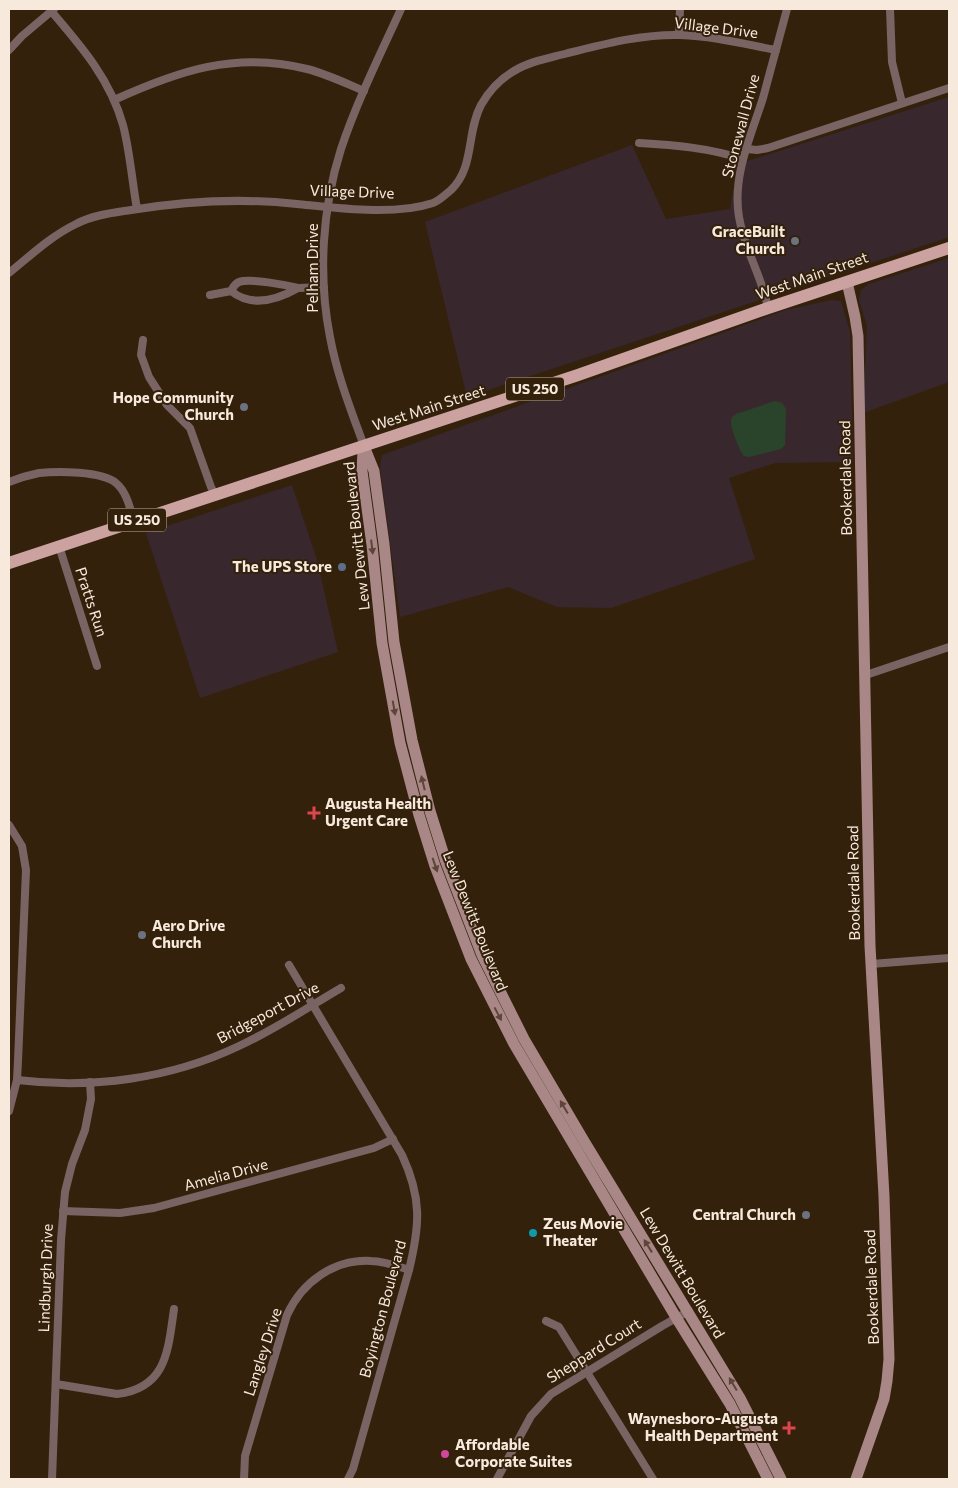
<svg xmlns="http://www.w3.org/2000/svg" width="958" height="1488" font-family="Commissioner,sans-serif">
  <rect width="100%" height="100%" fill="#34210c"/>
  <!-- commercial -->
  <g fill="#39272e">
    <polygon points="949,97 949,237 467,397 425,222 632,145 666,219 730,209 738,164"/>
    <polygon points="949,258 949,382 863,413 867,326 859,300 861,290 869,284"/>
    <polygon points="831,300 841,301 850,332 853,462 775,463 729,478 755,559 611,608 557,607 508,587 400,617 380,467 382,455 786,310"/>
    <polygon points="292,485 317,560 338,652 200,698 146,533"/>
  </g>
  <!-- green -->
  <path fill="#2a442c" d="M775 401 782 403 786 409 785 445 781 449 749 457 744 456C740 452 730 427 731 421 731 417 733 416 736 414Z"/>
  <g fill="none" stroke-linecap="round" stroke-linejoin="round">
    <!-- street -->
    <g stroke="#796463" stroke-width="8">
      <polyline points="890,9 892,62 902,103"/>
      <path d="M51 11C81 46 110 79 123 125 130 152 132 181 137 209"/>
      <polyline points="679,35 680,9"/>
      <polyline points="9,50 22,36 54,9"/>
      <path d="M114 100C178 71 235 51 307 69 327 74 345 83 364 91"/>
      <path d="M639 143C675 145 709 148 743 159"/>
      <polyline points="747,149 757,150 768,148 949,88"/>
      <path d="M9 273C30 256 51 236 76 224 93 215 112 213 131 210 186 201 242 198 297 204 337 208 394 216 433 203 439 201 445 195 451 190 475 167 466 133 481 105 489 91 500 79 514 71 530 61 550 58 568 53 605 44 642 34 680 35 713 36 744 44 776 50"/>
      <polyline points="298,288 324,287"/>
      <path d="M210 295 231 291C252 308 277 300 298 288 286 285 250 278 239 282 234 284 233 288 231 291"/>
      <path d="M768 308C762 276 744 249 739 217 732 176 751 136 763 98 771 68 779 38 787 9"/>
      <polyline points="143,340 141,355 149,377 167,405 190,428 211,487 215,495"/>
      <path d="M364 446C351 410 337 375 330 337 318 276 322 209 341 149 357 101 380 55 401 9"/>
      <path d="M9 482C19 478 29 475 39 473 57 471 102 471 116 483 127 492 130 509 134 521"/>
      <polyline points="59,546 97,666"/>
      <polyline points="866,675 949,647"/>
      <polyline points="9,825 22,846 26,870 18,1061 17,1080 9,1111"/>
      <polyline points="871,964 949,958"/>
      <path d="M289 965 402 1155C422 1198 420 1225 409 1270L353 1469 348 1479"/>
      <path d="M17 1080C92 1089 170 1079 239 1046 274 1030 307 1008 341 988"/>
      <polyline points="63,1211 120,1213 154,1208 374,1148 393,1139"/>
      <polyline points="546,1321 559,1327 653,1479"/>
      <path d="M56 1384 117 1394C167 1388 168 1350 174 1309"/>
      <polyline points="52,1479 61,1240 65,1192 72,1164 85,1130 91,1099 90,1082"/>
      <path d="M244 1479 245 1456 287 1315C302 1282 334 1259 371 1261 384 1261 397 1266 409 1270"/>
      <polyline points="497,1479 531,1416 551,1394 662,1326 689,1311"/>
    </g>
    <!-- secondary -->
    <g stroke="#a88786" stroke-width="11">
      <polyline points="847,282 855,317 858,336 870,946 884,1196 889,1359 887,1381 884,1399 856,1479"/>
      <polyline points="364,446 374,471 384,544 394,642 412,740 430,811 446,862 482,955 524,1039 584,1141 740,1398 781,1479"/>
      <polyline points="363,451 362,471 372,545 382,643 400,743 419,815 435,866 471,959 514,1044 677,1319 730,1404 768,1479"/>
    </g>
    <!-- primary -->
    <polyline stroke="#cca2a1" stroke-width="12" points="9,563 578,375 768,308 949,248"/>
  </g>
  <!-- one-way arrows -->
  <defs><path id="oneway-solid" d="M-6-.8H1V-3.2L6.5 0L1 3.2V.8H-6Z" transform="scale(1.25)"/></defs>
  <g fill="#5d4537">
    <use href="#oneway-solid" transform="translate(372 547) rotate(83)"/>
    <use href="#oneway-solid" transform="translate(394 708) rotate(80)"/>
    <use href="#oneway-solid" transform="translate(423 783) rotate(-104)"/>
    <use href="#oneway-solid" transform="translate(435 865) rotate(71)"/>
    <use href="#oneway-solid" transform="translate(498 1014) rotate(62)"/>
    <use href="#oneway-solid" transform="translate(564 1107) rotate(-121)"/>
    <use href="#oneway-solid" transform="translate(648 1246) rotate(-122)"/>
    <use href="#oneway-solid" transform="translate(733 1384) rotate(-121)"/>
  </g>
  <!-- markers -->
  <g fill="#6b7280" stroke="#34210c" stroke-width="2">
    <circle cx="795" cy="241" r="5"/>
    <circle cx="244" cy="407" r="5"/>
    <circle cx="142" cy="935" r="5"/>
    <circle cx="806" cy="1215" r="5"/>
  </g>
  <circle fill="#5c6f8a" stroke="#34210c" stroke-width="2" cx="342" cy="567" r="5"/>
  <g fill="#e0444e" stroke="#34210c" stroke-width="2">
    <path d="M311.5 805.5h5v5h5v5h-5v5h-5v-5h-5v-5h5z"/>
    <path d="M786.5 1420.5h5v5h5v5h-5v5h-5v-5h-5v-5h5z"/>
  </g>
  <circle fill="#0f9aa8" stroke="#34210c" stroke-width="2" cx="533" cy="1233" r="5"/>
  <circle fill="#d1479c" stroke="#34210c" stroke-width="2" cx="445" cy="1454" r="5"/>
  <g text-anchor="middle" stroke-width="4" stroke-linejoin="round" paint-order="stroke">
    <!-- shield labels -->
    <g fill="#34210c" stroke="#bcae9e" stroke-width="1">
      <rect x="506" y="377.5" width="58" height="23" rx="4"/>
      <rect x="108" y="508.5" width="58" height="23" rx="4"/>
    </g>
    <g font-size="14" font-weight="bold" fill="#f7eadd">
      <text x="535" y="394">US 250</text>
      <text x="137" y="525">US 250</text>
    </g>
    <!-- street labels -->
    <g font-size="15" fill="#f7eadd" stroke="#34210c">
      <text transform="translate(716 28) rotate(7)" y="5">Village Drive</text>
      <text transform="translate(741 126) rotate(-75)" y="5">Stonewall Drive</text>
      <text transform="translate(352 192) rotate(2)" y="5">Village Drive</text>
      <text transform="translate(313 268) rotate(-90)" y="5">Pelham Drive</text>
      <text transform="translate(812 276) rotate(-19)" y="5">West Main Street</text>
      <text transform="translate(429 408) rotate(-18)" y="5">West Main Street</text>
      <text transform="translate(846 478) rotate(-91)" y="5">Bookerdale Road</text>
      <text transform="translate(357 536) rotate(-96)" y="5">Lew Dewitt Boulevard</text>
      <text transform="translate(91 602) rotate(72)" y="5">Pratts Run</text>
      <text transform="translate(854 883) rotate(-91)" y="5">Bookerdale Road</text>
      <text transform="translate(475 921) rotate(68)" y="5">Lew Dewitt Boulevard</text>
      <text transform="translate(268 1013) rotate(-28)" y="5">Bridgeport Drive</text>
      <text transform="translate(226 1175) rotate(-15)" y="5">Amelia Drive</text>
      <text transform="translate(682 1273) rotate(59)" y="5">Lew Dewitt Boulevard</text>
      <text transform="translate(46 1278) rotate(-88)" y="5">Lindburgh Drive</text>
      <text transform="translate(872 1287) rotate(-92)" y="5">Bookerdale Road</text>
      <text transform="translate(383 1309) rotate(-75)" y="5">Boyington Boulevard</text>
      <text transform="translate(594 1351) rotate(-32)" y="5">Sheppard Court</text>
      <text transform="translate(263 1352) rotate(-72)" y="5">Langley Drive</text>
    </g>
    <!-- poi labels -->
    <g font-size="15" font-weight="bold" fill="#f7eadd" stroke="#34210c" text-anchor="end">
      <text x="785" y="237">GraceBuilt<tspan x="785" dy="17">Church</tspan></text>
      <text x="234" y="403">Hope Community<tspan x="234" dy="17">Church</tspan></text>
      <text x="332" y="572">The UPS Store</text>
      <text x="325" y="809" text-anchor="start">Augusta Health<tspan x="325" dy="17">Urgent Care</tspan></text>
      <text x="152" y="931" text-anchor="start">Aero Drive<tspan x="152" dy="17">Church</tspan></text>
      <text x="796" y="1220">Central Church</text>
      <text x="543" y="1229" text-anchor="start">Zeus Movie<tspan x="543" dy="17">Theater</tspan></text>
      <text x="778" y="1424">Waynesboro-Augusta<tspan x="778" dy="17">Health Department</tspan></text>
      <text x="455" y="1450" text-anchor="start">Affordable<tspan x="455" dy="17">Corporate Suites</tspan></text>
    </g>
  </g>
  <!-- border -->
  <rect width="958" height="1488" fill="none" stroke="#f7eadd" stroke-width="20"/>
</svg>
